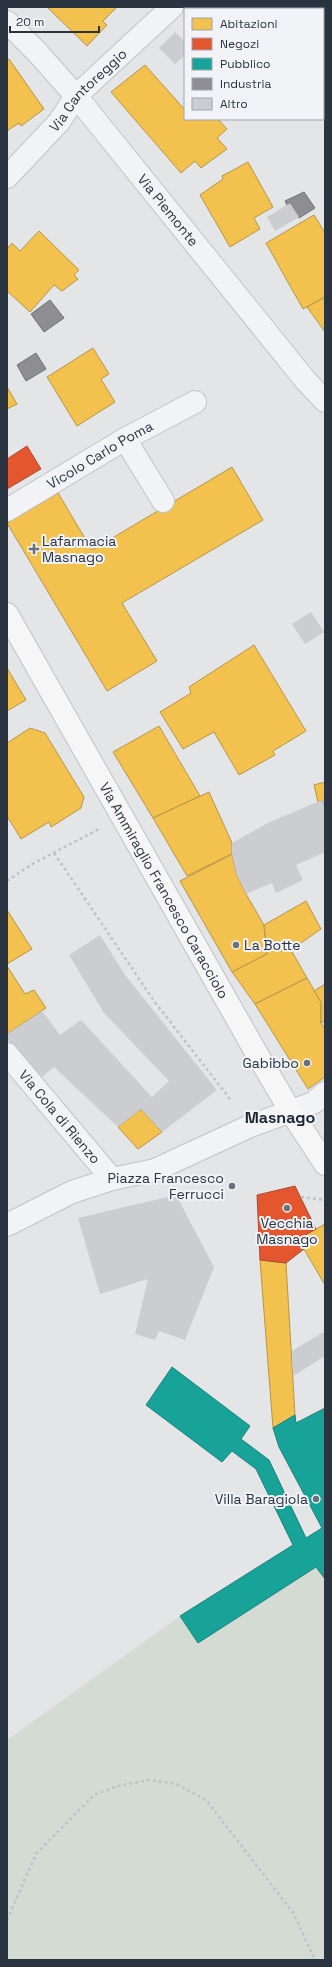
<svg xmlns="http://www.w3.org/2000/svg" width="332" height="1967" font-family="'Space Grotesk',sans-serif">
  <rect width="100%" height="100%" fill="#e3e5e7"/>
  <!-- green -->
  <polygon fill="#d4dbd3" points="316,1567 325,1579 325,1960 7,1960 7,1740 180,1616 198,1643"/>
  <!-- homes -->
  <g fill="#f2c14e" stroke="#b6964a">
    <polygon points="47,7 117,7 103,21 107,25 87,46"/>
    <polygon points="231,7 281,7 283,9 233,9"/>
    <polygon points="325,20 325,76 323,78 323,22"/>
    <polygon points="9,59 44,109 21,126 19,123 7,131 7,61"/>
    <polygon points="145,65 185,110 185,119 218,119 227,129 217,138 227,149 201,168 195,161 181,173 111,92"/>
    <polygon points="248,162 273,207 254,218 260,229 230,247 200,195 223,179 222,176"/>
    <polygon points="314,215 325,233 325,297 303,309 266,243"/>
    <polygon points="39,231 79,270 74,275 78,279 62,291 54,285 30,312 7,291 7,249 12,243 20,251"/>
    <polygon points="325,297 325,332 307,307"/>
    <polygon points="93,348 109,374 101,379 115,402 77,426 47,377"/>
    <polygon points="7,387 17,404 7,409"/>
    <polygon points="232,467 263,520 122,603 157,661 107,691 7,523 58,493 92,550"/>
    <polygon points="254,645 306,731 273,751 275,755 239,775 214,732 183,749 160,712 191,693 189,687"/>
    <polygon points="7,668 26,700 7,711"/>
    <polygon points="159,726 200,796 153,818 113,752"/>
    <polygon points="30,728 45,733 84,797 81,808 51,827 49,822 21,839 7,816 7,743"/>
    <polygon points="325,782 325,808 322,800 318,802 314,785"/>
    <polygon points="209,792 232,843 232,854 187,876 153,818"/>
    <polygon points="232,854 236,873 246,894 264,925 267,954 232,972 180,881"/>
    <polygon points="306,901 321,929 291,950 307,978 255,1004 232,972 267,954 264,925"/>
    <polygon points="7,910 32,949 7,964"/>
    <polygon points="7,966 25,994 34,990 46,1008 7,1034"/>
    <polygon points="307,978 321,1002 321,1023 325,1029 325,1077 308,1089 255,1004"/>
    <polygon points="325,984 325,1021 321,1023 321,1002 314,991"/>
    <polygon points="141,1109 162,1132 138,1149 118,1127"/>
    <polygon points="325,1224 325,1285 298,1239"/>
    <polygon points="260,1260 286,1263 295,1415 273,1428"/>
  </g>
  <!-- shops -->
  <g fill="#e4572e" stroke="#ac4c33">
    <polygon points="27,446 41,469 7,489 7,459"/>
    <polygon points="295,1186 316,1229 298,1239 304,1249 286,1263 260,1260 257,1195"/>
  </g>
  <!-- public -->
  <polygon fill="#17a398" stroke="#1d817e" points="172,1367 250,1426 241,1439 269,1460 306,1538 322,1528 279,1447 273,1428 295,1415 296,1423 325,1408 325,1579 316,1567 198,1643 180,1616 293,1545 256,1469 232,1451 222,1462 146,1405"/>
  <!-- industry -->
  <g fill="#8d8d92" stroke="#6f7279">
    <polygon points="304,192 315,208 299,218 290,203 287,205 285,201"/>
    <polygon points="50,300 64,318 44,332 31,314"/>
    <polygon points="36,353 46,369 26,381 17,365"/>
  </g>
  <!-- building -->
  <g fill="#cbcdd0">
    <polygon points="175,32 185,42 185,55 175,64 159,48"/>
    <polygon points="290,203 299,217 275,231 267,217"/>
    <polygon points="311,612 324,632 305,644 292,624"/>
    <polygon points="322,800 325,808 325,852 296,865 303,880 276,893 272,883 246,894 236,873 232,854 232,843 270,822"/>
    <polygon points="100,935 125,975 217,1090 162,1132 141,1109 118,1127 54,1067 42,1077 7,1039 7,1034 42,1011 60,1035 81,1020 152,1097 169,1081 104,1013 69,955"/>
    <polygon points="176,1195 214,1267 185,1340 159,1331 155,1340 135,1334 148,1279 100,1294 78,1218"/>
    <polygon points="325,1331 325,1356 293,1376 292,1351"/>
  </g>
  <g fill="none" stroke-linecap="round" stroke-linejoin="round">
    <!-- minor casing -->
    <g stroke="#c1c3c5" stroke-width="24">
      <g id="minor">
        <path id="s1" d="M7 177 59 122 76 96 172 7"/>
        <polyline points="125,439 163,501"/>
        <path id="s2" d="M7 510 125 439 195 402"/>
        <path id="s3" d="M7 1054 112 1179"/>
        <polyline points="7,1225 72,1192 112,1179 155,1170 248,1127 313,1103 325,1093"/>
      </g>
    </g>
    <!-- tertiary casing -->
    <g stroke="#c1c3c5" stroke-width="24">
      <g id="tertiary">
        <path id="s4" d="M7 22 37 52 76 96 306 381 325 401"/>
      </g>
    </g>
    <!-- primary casing -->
    <g stroke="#bfc2c5" stroke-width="24">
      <g id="primary">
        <path id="s5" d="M7 614 261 1061 291 1112 325 1164"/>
      </g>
    </g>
    <!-- path -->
    <g stroke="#c2c3c8" stroke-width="2.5" stroke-dasharray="3 3" stroke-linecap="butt">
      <polyline points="54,853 154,1001 230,1099"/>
      <polyline points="7,881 34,863 99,829"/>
      <polyline points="301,1197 325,1200"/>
      <polyline points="7,1920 36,1854 94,1795 117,1786 149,1780 176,1784 206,1800 294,1914 315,1960"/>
    </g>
    <!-- minor -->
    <use href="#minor" stroke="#f2f3f5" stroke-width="22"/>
    <!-- tertiary -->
    <use href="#tertiary" stroke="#f2f3f5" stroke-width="22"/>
    <!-- primary -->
    <use href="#primary" stroke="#f6f6f7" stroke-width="22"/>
  </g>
  <!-- markers -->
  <g fill="#6b717a" stroke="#f1f3f7" stroke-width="1.5">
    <path d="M32 543h4v4h4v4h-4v4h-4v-4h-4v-4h4z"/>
    <circle cx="236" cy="945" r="4"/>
    <circle cx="307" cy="1063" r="4"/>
    <circle cx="232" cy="1186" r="4"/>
    <circle cx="287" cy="1208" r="4"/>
    <circle cx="316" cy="1499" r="4"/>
  </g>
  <g text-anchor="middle" stroke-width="4" stroke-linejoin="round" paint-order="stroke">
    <!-- street labels -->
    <g font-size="14" fill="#2a3340" stroke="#f1f3f7">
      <text dy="5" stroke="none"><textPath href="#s1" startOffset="119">Via Cantoreggio</textPath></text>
      <text dy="5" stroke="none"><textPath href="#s4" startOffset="248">Via Piemonte</textPath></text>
      <text dy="5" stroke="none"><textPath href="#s2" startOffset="108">Vicolo Carlo Poma</textPath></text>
      <text dy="5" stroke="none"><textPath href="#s5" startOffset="318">Via Ammiraglio Francesco Caracciolo</textPath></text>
      <text dy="5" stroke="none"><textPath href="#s3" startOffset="82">Via Cola di Rienzo</textPath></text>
    </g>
    <!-- poi labels -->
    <g font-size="14" fill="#2a3340" stroke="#f1f3f7" text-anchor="end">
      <text x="42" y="546" text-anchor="start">Lafarmacia<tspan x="42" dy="16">Masnago</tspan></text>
      <text x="244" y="950" text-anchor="start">La Botte</text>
      <text x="299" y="1068">Gabibbo</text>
      <text x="224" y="1183">Piazza Francesco<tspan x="224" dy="16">Ferrucci</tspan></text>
      <text x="287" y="1228" text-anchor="middle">Vecchia<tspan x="287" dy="16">Masnago</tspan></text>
      <text x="308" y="1504">Villa Baragiola</text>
    </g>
    <!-- quarter labels -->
    <g font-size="16" font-weight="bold" fill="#1c2431" stroke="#f1f3f7">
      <text x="280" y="1123">Masnago</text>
    </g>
  </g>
  <!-- border -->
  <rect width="332" height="1967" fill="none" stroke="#2a3340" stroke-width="16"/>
  <!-- legend -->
  <rect x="184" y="8" width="140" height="112" fill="#f1f3f7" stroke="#a1a6ae"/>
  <rect x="192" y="18" width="20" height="12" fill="#f2c14e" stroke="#a1a6ae"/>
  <text x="220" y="28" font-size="12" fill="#2a3340">Abitazioni</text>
  <rect x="192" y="38" width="20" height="12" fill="#e4572e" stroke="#a1a6ae"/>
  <text x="220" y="48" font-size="12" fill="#2a3340">Negozi</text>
  <rect x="192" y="58" width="20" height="12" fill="#17a398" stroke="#a1a6ae"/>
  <text x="220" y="68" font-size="12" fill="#2a3340">Pubblico</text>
  <rect x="192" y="78" width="20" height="12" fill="#8d8d92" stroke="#a1a6ae"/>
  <text x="220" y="88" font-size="12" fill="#2a3340">Industria</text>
  <rect x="192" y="98" width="20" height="12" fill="#cbcdd0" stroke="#a1a6ae"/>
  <text x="220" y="108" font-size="12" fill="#2a3340">Altro</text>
  <!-- scale -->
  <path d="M10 26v6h89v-6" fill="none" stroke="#2a3340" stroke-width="2"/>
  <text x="16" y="26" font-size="12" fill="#2a3340" stroke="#f1f3f7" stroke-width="3" paint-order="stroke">20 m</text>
</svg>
